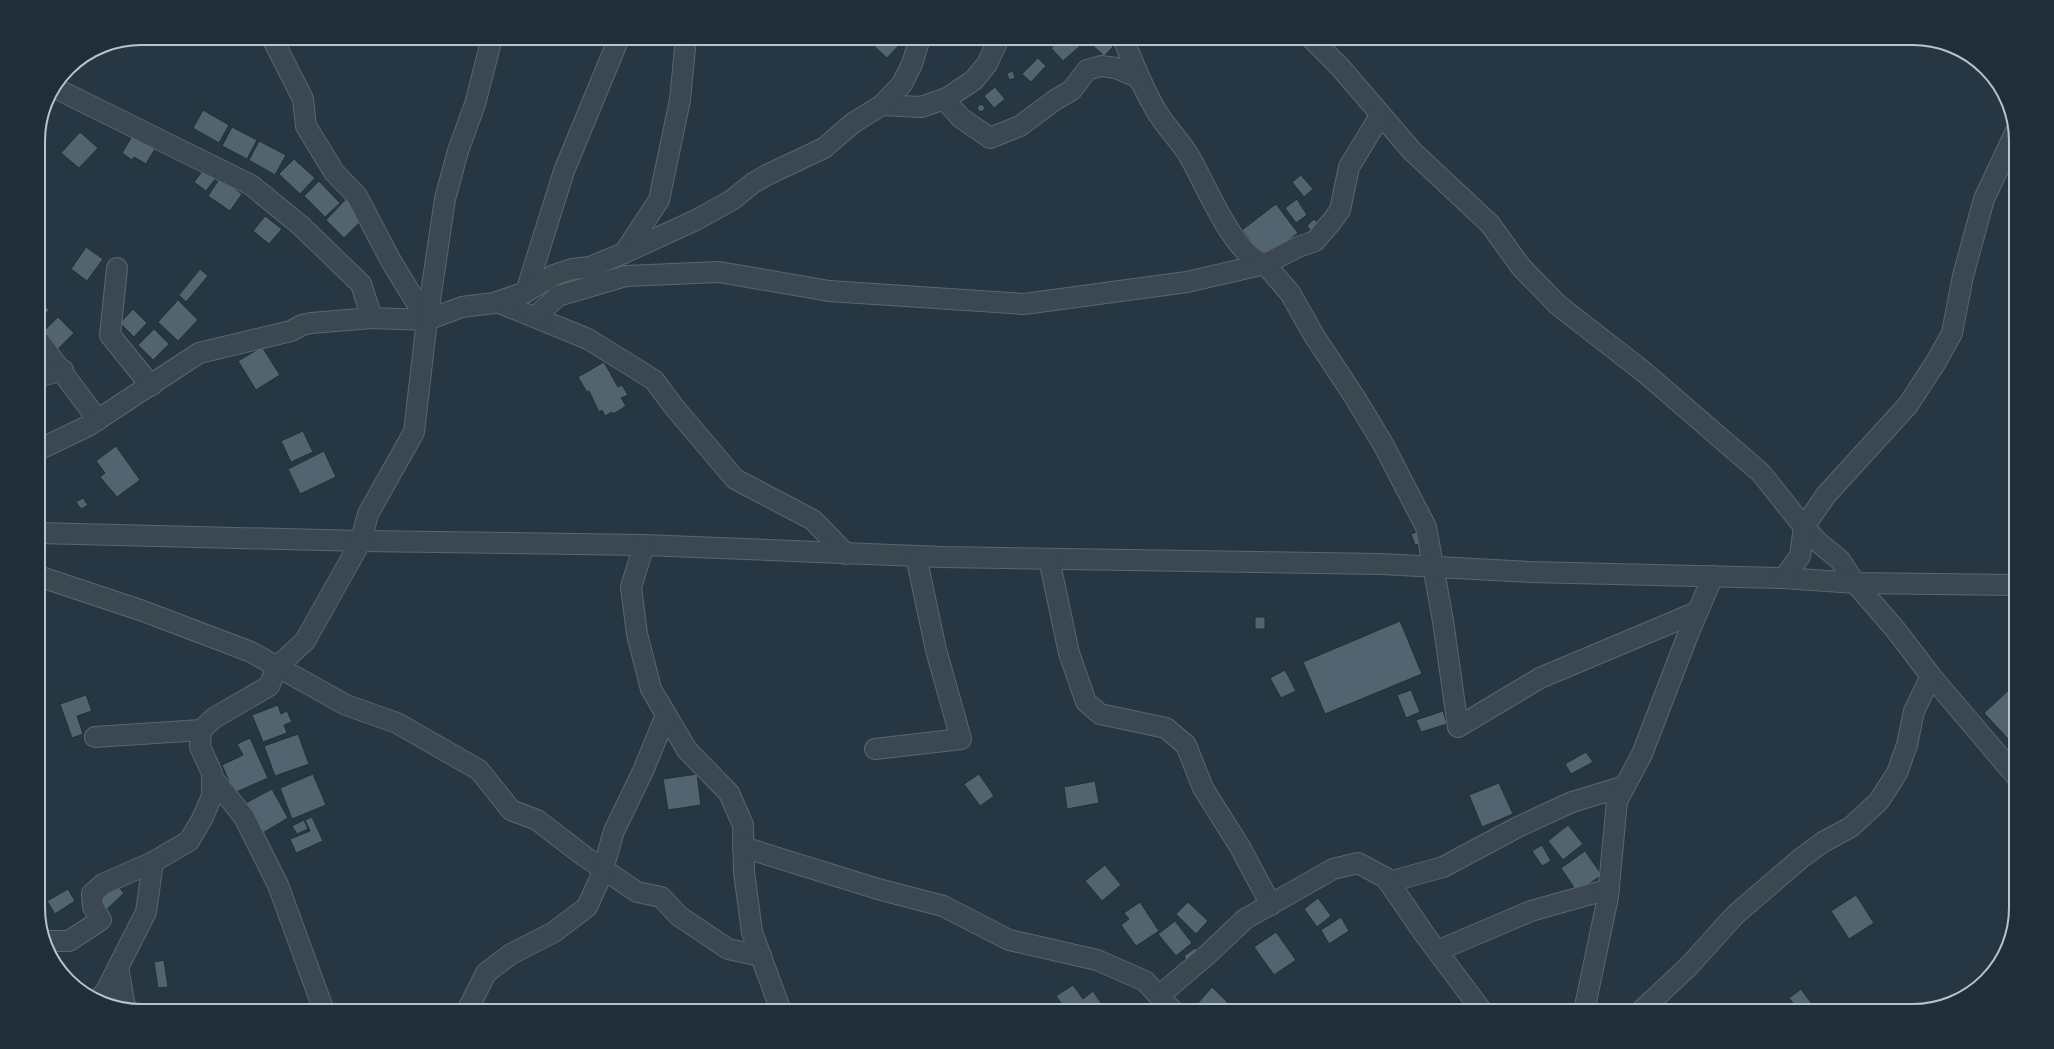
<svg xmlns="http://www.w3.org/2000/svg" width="2054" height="1049" font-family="Barlow,sans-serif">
  <rect width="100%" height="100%" fill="#263743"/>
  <!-- building -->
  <g fill="#526470" stroke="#21303a">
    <polygon points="880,38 906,38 887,58 873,45"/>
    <polygon points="1062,38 1073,38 1080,46 1063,61 1051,48"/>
    <polygon points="1097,38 1104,38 1113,47 1104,56 1091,44"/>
    <polygon points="1038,58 1046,66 1031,82 1022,74"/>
    <polygon points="1013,71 1015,78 1009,80 1007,73"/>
    <polygon points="995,87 1005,99 994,108 984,96"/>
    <circle cx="981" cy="108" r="3.5"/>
    <polygon points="203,110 229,125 219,143 193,128"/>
    <polygon points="232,127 257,140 247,159 222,146"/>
    <polygon points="136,130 158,144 146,164 134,157 132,160 122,153"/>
    <polygon points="80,132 98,148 79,168 61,153"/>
    <polygon points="259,141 286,155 275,175 249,160"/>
    <polygon points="294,159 315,178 300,194 279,174"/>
    <polygon points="204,169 216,178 206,191 194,182"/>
    <polygon points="1301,175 1313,189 1304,197 1292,182"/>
    <polygon points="220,178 242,194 230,211 208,196"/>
    <polygon points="319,181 340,203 325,217 304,196"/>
    <polygon points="346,199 365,217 344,238 326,220"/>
    <polygon points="1297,199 1307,215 1296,223 1285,208"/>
    <polygon points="1276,204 1298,233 1264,259 1242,230"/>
    <polygon points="265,216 282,229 269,244 253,231"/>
    <polygon points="1314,219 1320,226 1313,232 1307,226"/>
    <polygon points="38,237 47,245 38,254"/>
    <polygon points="86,247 103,259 87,281 71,269"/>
    <polygon points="200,269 208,276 186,302 179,295"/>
    <polygon points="39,300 49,310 38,321 38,300"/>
    <polygon points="178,300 198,320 178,341 158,322"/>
    <polygon points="133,309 147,323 134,337 120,323"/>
    <polygon points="58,317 74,333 55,352 39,336"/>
    <polygon points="154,329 169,344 153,360 138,345"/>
    <polygon points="262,347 280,375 256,390 238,361"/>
    <polygon points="604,362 618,387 622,385 628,395 621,398 626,406 613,414 612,412 605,416 602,410 599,412 589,391 587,392 578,377"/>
    <polygon points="303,431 313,452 291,462 281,441"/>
    <polygon points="116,446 140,480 117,497 100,477 105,473 96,461"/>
    <polygon points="324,451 336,477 300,494 288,469"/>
    <polygon points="83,498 88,505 81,509 76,502"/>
    <polygon points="1417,532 1421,543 1415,545 1411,534"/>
    <rect x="1255" y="617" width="10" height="12"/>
    <polygon points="1400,621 1422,674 1325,714 1303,662"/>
    <polygon points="1285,670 1296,691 1281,698 1270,678"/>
    <polygon points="2011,688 2016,693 2016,738 2011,742 1984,713"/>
    <polygon points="1411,690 1420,712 1406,718 1397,695"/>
    <polygon points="86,695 92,711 77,716 83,734 72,738 60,704"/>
    <polygon points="278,705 281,714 287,711 292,722 284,725 287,733 263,742 252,715"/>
    <polygon points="1443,711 1447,724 1421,732 1416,720"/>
    <polygon points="298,734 309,764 275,776 264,746"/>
    <polygon points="250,738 268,778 234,793 222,765 243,755 237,744"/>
    <polygon points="1586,752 1593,762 1571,774 1565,764"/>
    <polygon points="313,774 326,805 292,819 280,788"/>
    <polygon points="697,774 701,805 668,810 663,779"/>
    <polygon points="979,774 994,796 980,806 964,784"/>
    <polygon points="1095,781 1099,803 1067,809 1064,787"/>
    <polygon points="1499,783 1513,814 1482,827 1469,795"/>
    <polygon points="272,789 288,818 261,834 244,804"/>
    <polygon points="312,817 323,841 296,853 290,839 310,831 305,820"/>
    <polygon points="304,820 308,829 297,834 292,826"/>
    <polygon points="1568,825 1583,844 1563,860 1548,841"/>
    <polygon points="1542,845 1551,861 1542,866 1532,851"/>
    <polygon points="1585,851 1602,875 1577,892 1561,868"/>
    <polygon points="1105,865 1121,885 1102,901 1085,881"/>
    <polygon points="115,883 124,893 103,913 94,903"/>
    <polygon points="68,889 75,901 55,914 47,901"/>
    <polygon points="1856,895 1874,923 1849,939 1831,911"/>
    <polygon points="1318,898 1331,916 1317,927 1304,909"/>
    <polygon points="1140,902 1159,931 1136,946 1121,925 1129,919 1124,913"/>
    <polygon points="1188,902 1208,921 1196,934 1176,914"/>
    <polygon points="2016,908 2013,923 2007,916"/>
    <polygon points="1341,917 1349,931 1329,944 1321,930"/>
    <polygon points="1175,921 1192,943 1176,956 1158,934"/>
    <polygon points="1276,932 1296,960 1274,975 1254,947"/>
    <polygon points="1195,948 1200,955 1189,963 1184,956"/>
    <polygon points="164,960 168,987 158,988 154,962"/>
    <polygon points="1073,985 1083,999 1093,991 1101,1003 1090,1011 1067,1011 1056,996"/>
    <polygon points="1212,987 1228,1003 1220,1011 1191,1011"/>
    <polygon points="1801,989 1817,1011 1799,1011 1789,998"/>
  </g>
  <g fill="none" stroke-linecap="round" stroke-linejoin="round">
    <!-- minor casing -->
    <g stroke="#59666f" stroke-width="22">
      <g id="minor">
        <polyline points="272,38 303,99 306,126 334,172 357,196 391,261 427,320"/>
        <path d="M1123 38C1133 63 1143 89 1157 112 1166 127 1179 140 1188 154 1205 182 1233 256 1265 264L1290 293 1315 337 1354 396 1383 444 1426 527 1443 621 1458 727 1540 678 1697 612"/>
        <polyline points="1311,38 1340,67 1412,151 1490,224 1521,267 1558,305 1644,372 1761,473 1804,527 1818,542 1840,560 1855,583 1895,629 1931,676 2016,776"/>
        <polyline points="55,88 251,185 300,225 361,284 372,318"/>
        <polyline points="944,99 961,118 990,138 1020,126 1055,100 1072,90 1087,70 1101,66 1116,68 1135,76 1142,83"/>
        <polyline points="882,105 921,107 947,98 974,80 987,64 999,38"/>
        <polyline points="624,253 659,200 680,100 686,38"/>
        <polyline points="117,268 110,335 151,386"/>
        <polyline points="526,292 564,171 619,38"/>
        <polyline points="497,302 588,339 654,380 674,407 735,479 813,520 846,554"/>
        <polyline points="535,317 558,296 626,276 719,272 829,291 1024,304 1187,282 1265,264 1298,247 1315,241 1333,220 1340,210 1349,167 1380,116"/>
        <polyline points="39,341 98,420"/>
        <polyline points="38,377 63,370"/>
        <polyline points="38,450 88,426 199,353 291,331 302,325 311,323 372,318 427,320 462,307 494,303 526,292 554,275 572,269 590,267 624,253 696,220 732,200 753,183 767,175 824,148 853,123 882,105 902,84 912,64 920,38"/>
        <polyline points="38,533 361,541 644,545 942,557 1382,564 1529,572 1784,578 1855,583 2016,585"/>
        <polyline points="644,545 631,587 637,634 651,689 687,750 729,793 743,825 744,872 752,932 781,1011"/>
        <polyline points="1049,559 1069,653 1086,702 1100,714 1166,728 1186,745 1203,788 1240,847 1271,905"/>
        <polyline points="38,576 143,611 251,652 346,705 397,723 479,770 511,810 537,820 584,856 637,892 661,897 679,916 728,949 761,956"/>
        <polyline points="1784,578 1800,556 1804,527 1826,495 1908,405 1936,362 1952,333 1963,276 1984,199 2015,133"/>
        <polyline points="95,737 201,730"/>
        <polyline points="875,749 961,739 936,650 916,556"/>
        <polyline points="212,777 244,817 278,885 324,1011"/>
        <polyline points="743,847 878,889 943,906 1009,940 1097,960 1145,981 1173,1011"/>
        <polyline points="1389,882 1443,867 1518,827 1572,802 1625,786"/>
        <polyline points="47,941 69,941 101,920 93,907 92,894 103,884 153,862 189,841 202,819 212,796 212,773 200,747 201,730 214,718 269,686 277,667 305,641 361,541 368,514 414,432 427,320 445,199 458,151 475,104 492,38"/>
        <polyline points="1437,951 1531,911 1609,889"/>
        <polyline points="118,967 125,1007"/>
        <polyline points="1159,996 1207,955 1245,919 1333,869 1358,863 1386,878 1425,935 1482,1011"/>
        <polyline points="98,1001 107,989 146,912 153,862"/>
        <polyline points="467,1011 486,973 511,954 554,932 587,907 601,876 614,831 643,771 666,715"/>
        <polyline points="1584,1011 1608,897 1617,801 1642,754 1689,632 1713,576"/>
        <polyline points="1641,1011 1689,966 1735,915 1800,859 1823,842 1851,827 1879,801 1897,773 1907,745 1914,711 1931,676"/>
      </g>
    </g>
    <!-- minor -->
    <use href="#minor" stroke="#3b4852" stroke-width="20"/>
  </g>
  <!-- crop -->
  <path d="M0 0H2054V1049H0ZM141 45H1913A96 96 0 0 1 2009 141V908A96 96 0 0 1 1913 1004H141A96 96 0 0 1 45 908V141A96 96 0 0 1 141 45Z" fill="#1f2e38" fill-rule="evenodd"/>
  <path fill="none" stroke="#b8c3cc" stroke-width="2" d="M141 45H1913A96 96 0 0 1 2009 141V908A96 96 0 0 1 1913 1004H141A96 96 0 0 1 45 908V141A96 96 0 0 1 141 45Z"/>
</svg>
